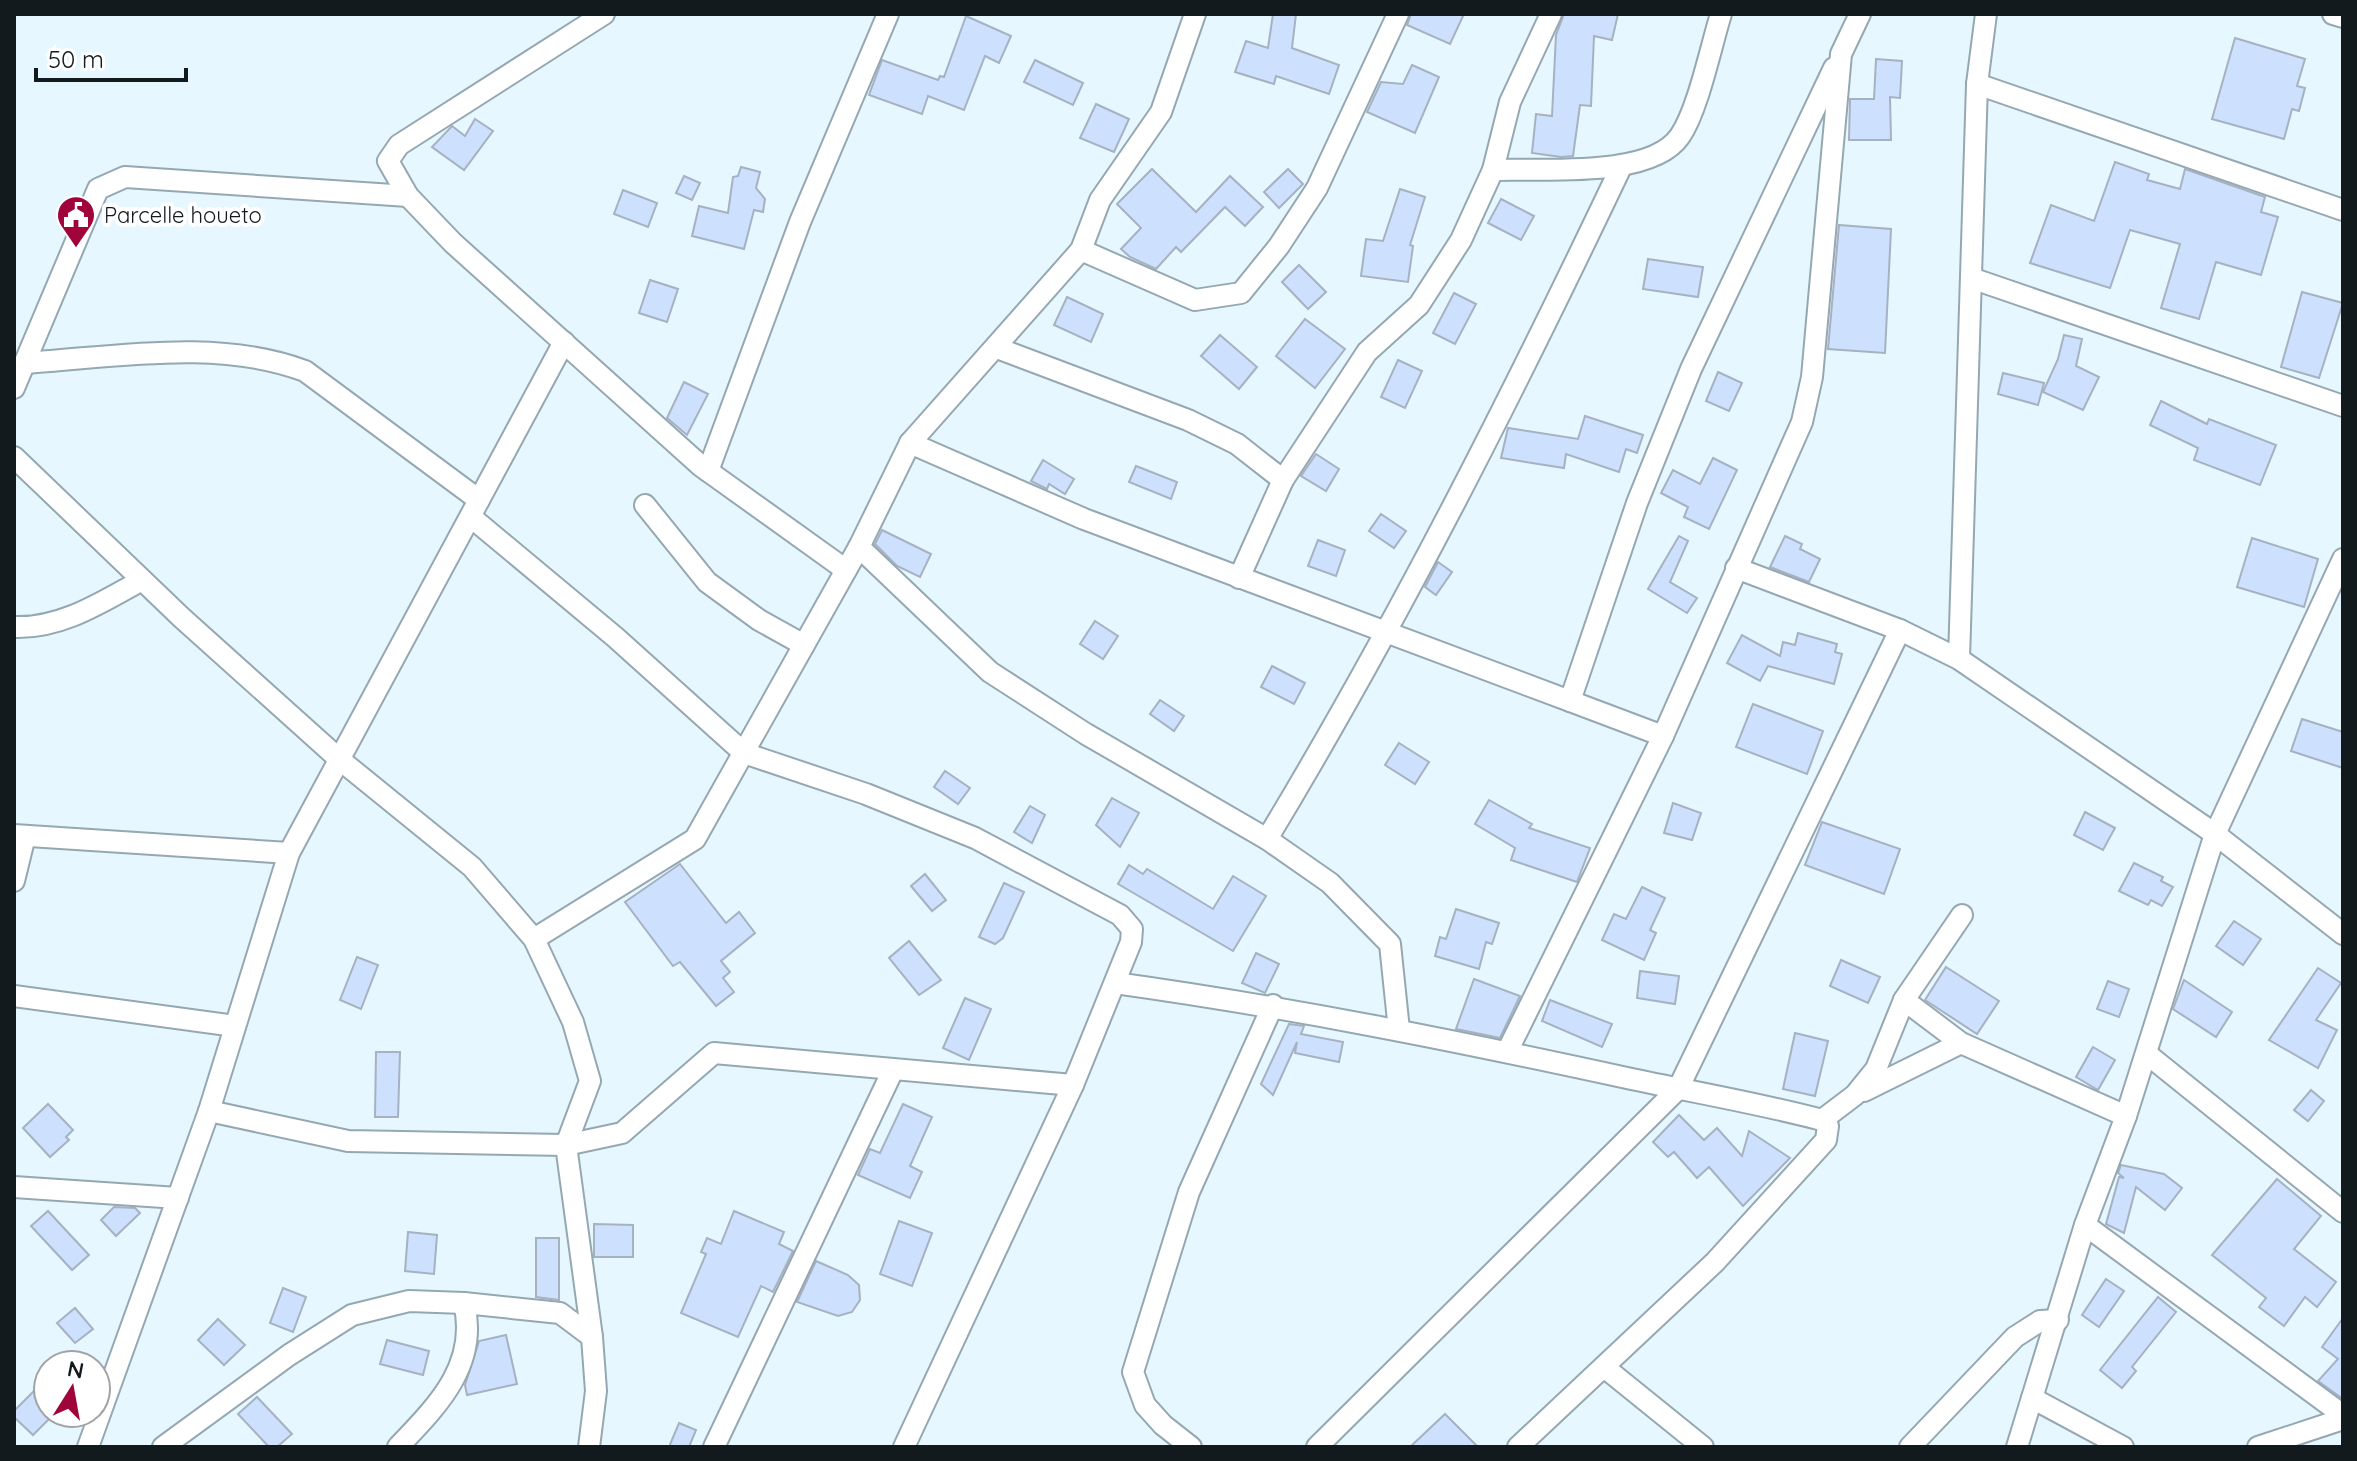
<svg xmlns="http://www.w3.org/2000/svg" width="2357" height="1461" font-family="Quicksand,sans-serif">
  <rect width="100%" height="100%" fill="#e6f7ff"/>
  <!-- building -->
  <g fill="#cde1fe" stroke="#a6b1c1" stroke-width="2">
    <polygon points="1273,14 1296,14 1292,48 1339,65 1329,94 1276,76 1274,84 1235,72 1246,41 1268,48"/>
    <polygon points="1411,14 1464,14 1450,44 1407,25"/>
    <polygon points="1564,14 1618,14 1612,40 1594,36 1591,106 1580,105 1573,156 1561,157 1532,153 1536,114 1552,116 1556,35"/>
    <polygon points="966,16 1011,36 999,63 985,56 964,110 928,96 922,114 869,95 882,60 938,80 940,76 944,77"/>
    <polygon points="2235,38 2305,59 2297,86 2305,88 2299,111 2292,109 2284,139 2212,119"/>
    <polygon points="1876,59 1902,61 1900,98 1890,97 1891,140 1849,140 1850,99 1874,99"/>
    <polygon points="1035,60 1083,83 1073,105 1024,82"/>
    <polygon points="1412,65 1439,77 1415,133 1367,112 1381,82 1403,84"/>
    <polygon points="1096,104 1129,119 1114,152 1080,138"/>
    <polygon points="475,119 493,131 464,170 432,147 452,126 465,136"/>
    <polygon points="2115,162 2149,174 2147,180 2180,189 2185,169 2265,197 2261,212 2278,217 2261,275 2216,262 2199,319 2161,308 2180,244 2130,230 2110,288 2030,263 2051,205 2094,221"/>
    <polygon points="741,167 760,172 756,188 765,199 763,212 754,210 744,249 692,236 699,206 728,213 733,177 738,176"/>
    <polygon points="1152,169 1196,212 1230,176 1263,207 1245,226 1225,207 1181,252 1176,247 1156,269 1130,257 1121,249 1141,228 1117,204"/>
    <polygon points="1288,169 1303,184 1279,208 1264,192"/>
    <polygon points="684,176 700,183 692,200 676,193"/>
    <polygon points="1400,189 1425,197 1410,245 1413,246 1408,282 1361,276 1366,239 1383,241"/>
    <polygon points="623,190 657,203 648,227 614,214"/>
    <polygon points="1501,199 1534,216 1521,240 1488,223"/>
    <polygon points="1839,225 1891,229 1885,353 1828,349"/>
    <polygon points="1648,259 1703,267 1698,297 1643,289"/>
    <polygon points="1299,265 1326,292 1308,309 1282,282"/>
    <polygon points="650,280 678,289 667,322 639,313"/>
    <polygon points="2302,292 2343,303 2319,378 2281,367"/>
    <polygon points="1454,293 1476,304 1455,344 1433,333"/>
    <polygon points="1067,297 1103,314 1091,342 1054,325"/>
    <polygon points="1305,319 1345,349 1315,388 1276,356"/>
    <polygon points="1220,335 1257,367 1239,389 1201,356"/>
    <polygon points="2064,335 2082,339 2076,366 2099,377 2083,410 2043,392 2058,359"/>
    <polygon points="1398,360 1422,371 1405,408 1381,397"/>
    <polygon points="1718,372 1742,383 1729,411 1706,401"/>
    <polygon points="2003,373 2044,383 2038,405 1998,394"/>
    <polygon points="684,382 708,394 687,435 667,418"/>
    <polygon points="2161,401 2207,424 2209,419 2276,445 2260,485 2194,460 2198,448 2150,425"/>
    <polygon points="1585,416 1643,435 1637,453 1626,449 1619,472 1566,454 1564,468 1501,458 1508,428 1578,439"/>
    <polygon points="1316,454 1339,469 1326,491 1301,476"/>
    <polygon points="1713,458 1737,470 1709,529 1684,517 1688,507 1661,493 1673,470 1700,484"/>
    <polygon points="1043,460 1074,479 1065,494 1049,484 1047,489 1031,481"/>
    <polygon points="1136,466 1177,482 1171,499 1129,482"/>
    <polygon points="1381,514 1406,531 1394,548 1369,531"/>
    <polygon points="882,530 931,554 920,577 897,566 875,544"/>
    <polygon points="1679,536 1688,541 1670,582 1697,598 1687,613 1648,589"/>
    <polygon points="1785,536 1802,544 1800,549 1820,559 1809,582 1770,567"/>
    <polygon points="2252,538 2318,559 2304,607 2237,587"/>
    <polygon points="1318,540 1345,550 1336,576 1308,566"/>
    <polygon points="1438,562 1452,572 1436,595 1425,587"/>
    <polygon points="1095,621 1118,636 1103,659 1080,644"/>
    <polygon points="1798,633 1837,644 1835,652 1842,654 1834,684 1768,666 1760,681 1727,663 1742,635 1780,656 1783,642 1795,645"/>
    <polygon points="1272,666 1305,683 1294,704 1261,687"/>
    <polygon points="1160,700 1184,716 1174,731 1150,714"/>
    <polygon points="1753,704 1823,731 1807,774 1736,747"/>
    <polygon points="2302,719 2343,732 2343,768 2291,751"/>
    <polygon points="1399,743 1429,762 1415,784 1385,765"/>
    <polygon points="945,771 970,788 958,804 934,787"/>
    <polygon points="1112,798 1139,813 1120,847 1096,825"/>
    <polygon points="1489,800 1532,824 1529,828 1590,848 1577,882 1511,860 1515,848 1475,824"/>
    <polygon points="1673,803 1701,813 1692,840 1664,833"/>
    <polygon points="1030,806 1045,815 1032,843 1014,832"/>
    <polygon points="2085,812 2115,828 2103,850 2074,835"/>
    <polygon points="1822,822 1900,849 1884,894 1805,865"/>
    <polygon points="2134,863 2163,877 2161,881 2173,887 2162,906 2151,900 2148,905 2119,891"/>
    <polygon points="680,864 726,923 739,912 755,933 721,961 730,972 723,978 734,992 716,1006 680,962 673,966 625,902"/>
    <polygon points="1129,865 1143,874 1147,869 1213,909 1233,876 1266,896 1233,951 1118,884"/>
    <polygon points="925,874 946,900 932,911 911,886"/>
    <polygon points="1004,883 1024,892 1003,938 995,944 979,937"/>
    <polygon points="1642,887 1665,898 1650,930 1656,933 1644,960 1602,940 1614,914 1626,919"/>
    <polygon points="1456,909 1499,923 1492,944 1486,942 1479,969 1435,956 1440,937 1446,939"/>
    <polygon points="2234,921 2261,939 2243,965 2216,946"/>
    <polygon points="909,941 941,980 919,995 889,958"/>
    <polygon points="1256,953 1279,964 1265,993 1242,983"/>
    <polygon points="357,957 378,965 361,1009 340,1000"/>
    <polygon points="1841,960 1880,977 1868,1003 1830,986"/>
    <polygon points="1946,967 1999,1001 1977,1034 1925,1000"/>
    <polygon points="2318,968 2341,983 2316,1020 2337,1030 2318,1068 2269,1040"/>
    <polygon points="1640,971 1679,976 1675,1004 1637,998"/>
    <polygon points="1474,979 1520,996 1500,1038 1456,1029"/>
    <polygon points="2184,980 2232,1012 2216,1037 2173,1009"/>
    <polygon points="2108,981 2129,989 2119,1017 2097,1009"/>
    <polygon points="965,998 991,1009 969,1060 943,1048"/>
    <polygon points="1550,1000 1612,1024 1602,1047 1542,1021"/>
    <polygon points="1289,1024 1304,1026 1301,1034 1343,1042 1339,1062 1295,1053 1297,1042 1273,1095 1261,1084"/>
    <polygon points="1795,1033 1828,1041 1815,1096 1783,1089"/>
    <polygon points="2093,1047 2115,1060 2098,1090 2076,1077"/>
    <polygon points="376,1052 400,1052 398,1117 375,1117"/>
    <polygon points="2311,1090 2324,1101 2308,1121 2294,1110"/>
    <polygon points="48,1104 73,1130 66,1137 69,1140 50,1157 23,1128"/>
    <polygon points="903,1104 932,1117 910,1166 922,1172 910,1198 858,1175 870,1149 880,1153"/>
    <polygon points="1679,1115 1704,1140 1717,1128 1742,1156 1749,1131 1790,1158 1743,1206 1709,1167 1697,1178 1674,1152 1668,1157 1653,1142"/>
    <polygon points="2121,1165 2164,1174 2182,1188 2165,1210 2136,1187 2124,1233 2106,1224 2119,1177 2124,1178 2118,1173"/>
    <polygon points="2277,1179 2321,1216 2294,1249 2336,1282 2317,1307 2305,1297 2284,1326 2259,1307 2266,1298 2212,1255"/>
    <polygon points="114,1207 135,1208 140,1213 116,1236 101,1220"/>
    <polygon points="48,1211 89,1255 72,1270 31,1226"/>
    <polygon points="734,1211 784,1232 779,1244 793,1251 773,1292 761,1286 738,1337 681,1313 706,1254 701,1252 707,1238 721,1244"/>
    <polygon points="899,1221 932,1233 912,1286 880,1274"/>
    <polygon points="594,1224 633,1225 633,1257 594,1257"/>
    <polygon points="408,1232 437,1235 434,1274 405,1271"/>
    <polygon points="536,1238 559,1238 559,1300 536,1297"/>
    <polygon points="816,1261 848,1275 859,1285 860,1300 852,1312 838,1316 797,1302"/>
    <polygon points="2106,1279 2124,1291 2099,1327 2082,1315"/>
    <polygon points="283,1288 306,1297 293,1332 270,1323"/>
    <polygon points="2158,1297 2176,1312 2132,1367 2136,1371 2122,1388 2100,1370"/>
    <polygon points="75,1308 93,1329 75,1343 57,1323"/>
    <polygon points="2343,1318 2343,1399 2318,1381 2338,1359 2322,1347"/>
    <polygon points="218,1319 245,1345 224,1365 198,1340"/>
    <polygon points="506,1335 517,1384 467,1395 465,1385 479,1341"/>
    <polygon points="387,1340 429,1351 423,1375 380,1364"/>
    <polygon points="48,1377 48,1420 33,1435 14,1417 14,1411"/>
    <polygon points="257,1397 292,1434 277,1447 269,1447 238,1414"/>
    <polygon points="1445,1414 1478,1447 1410,1447"/>
    <polygon points="679,1423 696,1430 689,1447 669,1447"/>
  </g>
  <g fill="none" stroke-linecap="round" stroke-linejoin="round">
    <!-- street casing -->
    <g stroke="#95a8b2" stroke-width="24">
      <g id="street">
        <polyline points="604,14 399,145 388,161 408,196 453,243 701,466 846,570"/>
        <polyline points="2333,14 2343,17"/>
        <polyline points="1977,84 2343,210"/>
        <path d="M1493 170C1541 168 1651 179 1680 136 1698 110 1711 46 1721 14"/>
        <polyline points="1081,250 1195,300 1241,293 1279,246 1317,188 1398,14"/>
        <polyline points="1971,278 2343,406"/>
        <polyline points="997,348 1188,420 1237,444 1283,480"/>
        <path d="M24 363C116 357 217 338 305 371L479 500"/>
        <polyline points="14,388 98,189 125,177 408,196"/>
        <polyline points="910,443 1084,519 1570,701"/>
        <polyline points="14,457 182,618 339,759 472,867 534,939 573,1022 590,1081 566,1145 592,1337"/>
        <polyline points="708,471 800,222 888,14"/>
        <polyline points="645,505 707,582 759,620 804,645"/>
        <polyline points="471,517 615,637 744,753 866,794 975,838 1120,915 1132,929 1131,942 1073,1085 904,1447"/>
        <polyline points="859,547 990,672 1086,734 1267,839 1330,883 1390,944 1399,1030"/>
        <polyline points="1736,568 1900,630 1959,659 2215,834 2343,934"/>
        <polyline points="1239,578 1283,480 1367,352 1419,305 1461,240 1493,170 1510,102 1551,14"/>
        <path d="M14 627C61 629 102 602 142 580"/>
        <polyline points="1959,659 1977,84 1986,14"/>
        <polyline points="1663,736 1570,701 1637,503 1691,369 1834,68"/>
        <polyline points="14,835 289,853"/>
        <path d="M1267 839C1398 622 1513 394 1622 165"/>
        <polyline points="14,881 25,836"/>
        <polyline points="534,939 695,839 859,547 910,443 1081,250 1100,200 1161,112 1195,14"/>
        <path d="M1115 983C1288 1007 1457 1041 1627 1078 1692 1092 1758 1103 1822 1120L1828 1126 1826 1140 1715 1262 1518 1447"/>
        <polyline points="14,996 235,1026"/>
        <polyline points="1904,1000 1961,1043 2126,1116"/>
        <polyline points="1507,1052 1663,736 1802,422 1812,377 1841,54 1860,14"/>
        <polyline points="2147,1054 2343,1212"/>
        <polyline points="1864,1091 1961,1043"/>
        <polyline points="209,1111 348,1141 566,1145 622,1133 714,1053 1073,1085"/>
        <polyline points="1822,1120 1855,1095 1876,1069 1904,1000 1962,915"/>
        <polyline points="14,1187 178,1198"/>
        <polyline points="2085,1225 2343,1415"/>
        <polyline points="1604,1367 1703,1447"/>
        <polyline points="2032,1398 2123,1447"/>
        <polyline points="88,1447 209,1111 289,853 564,342"/>
        <polyline points="163,1447 289,1355 352,1315 409,1301 464,1303 560,1313 592,1337 596,1391 589,1447"/>
        <path d="M398 1447C437 1406 479 1365 464 1303"/>
        <polyline points="714,1447 893,1070"/>
        <polyline points="1191,1447 1163,1425 1145,1405 1133,1372 1189,1192 1273,1005"/>
        <polyline points="1317,1447 1678,1089 1900,630"/>
        <polyline points="1910,1447 2015,1337 2040,1321 2058,1320"/>
        <polyline points="2017,1447 2085,1225 2126,1116 2215,834 2343,559"/>
        <polyline points="2258,1447 2343,1419"/>
      </g>
    </g>
    <!-- street -->
    <use href="#street" stroke="#fff" stroke-width="20"/>
  </g>
  <!-- icons -->
  <defs>
    <g id="civic-pin" transform="scale(2)"><path d="M0 17L-7.5 6A9.5 9.5 0 1 1 7.5 6Z" fill="#a1033b" stroke="#fff"/><path d="M-.6-6.5H3V-4.5H.6V-3L4-1V1h2V6H-6V1h2V-1L-.6-3ZM-1.2 2.5V6h2.4V2.5Z" fill="#fff"/></g>
  </defs>
  <g fill-rule="evenodd">
    <use href="#civic-pin" x="76" y="215"/>
  </g>
  <g text-anchor="middle" stroke-width="8" stroke-linejoin="round" paint-order="stroke">
    <!-- poi labels -->
    <g font-size="22" fill="#131a1e" stroke="#fff" text-anchor="start">
      <text x="104" y="223">Parcelle houeto</text>
    </g>
  </g>
  <!-- border -->
  <rect width="2357" height="1461" fill="none" stroke="#131a1e" stroke-width="32"/>
  <!-- north arrow -->
  <g transform="translate(72 1389) rotate(11)"><circle r="38" fill="#ffffff" stroke="#a1a3a5" stroke-width="2"/>
  <path d="M0-6L14 30L0 20L-14 30Z" fill="#a1033b"/>
  <text y="-12" font-size="22" font-weight="bold" text-anchor="middle" fill="#131a1e">N</text>
  </g>
  <!-- scale -->
  <path d="M36 68v12h150v-12" fill="none" stroke="#131a1e" stroke-width="4"/>
  <text x="48" y="68" font-size="24" fill="#131a1e" stroke="#ffffff" stroke-width="6" paint-order="stroke">50 m</text>
</svg>
